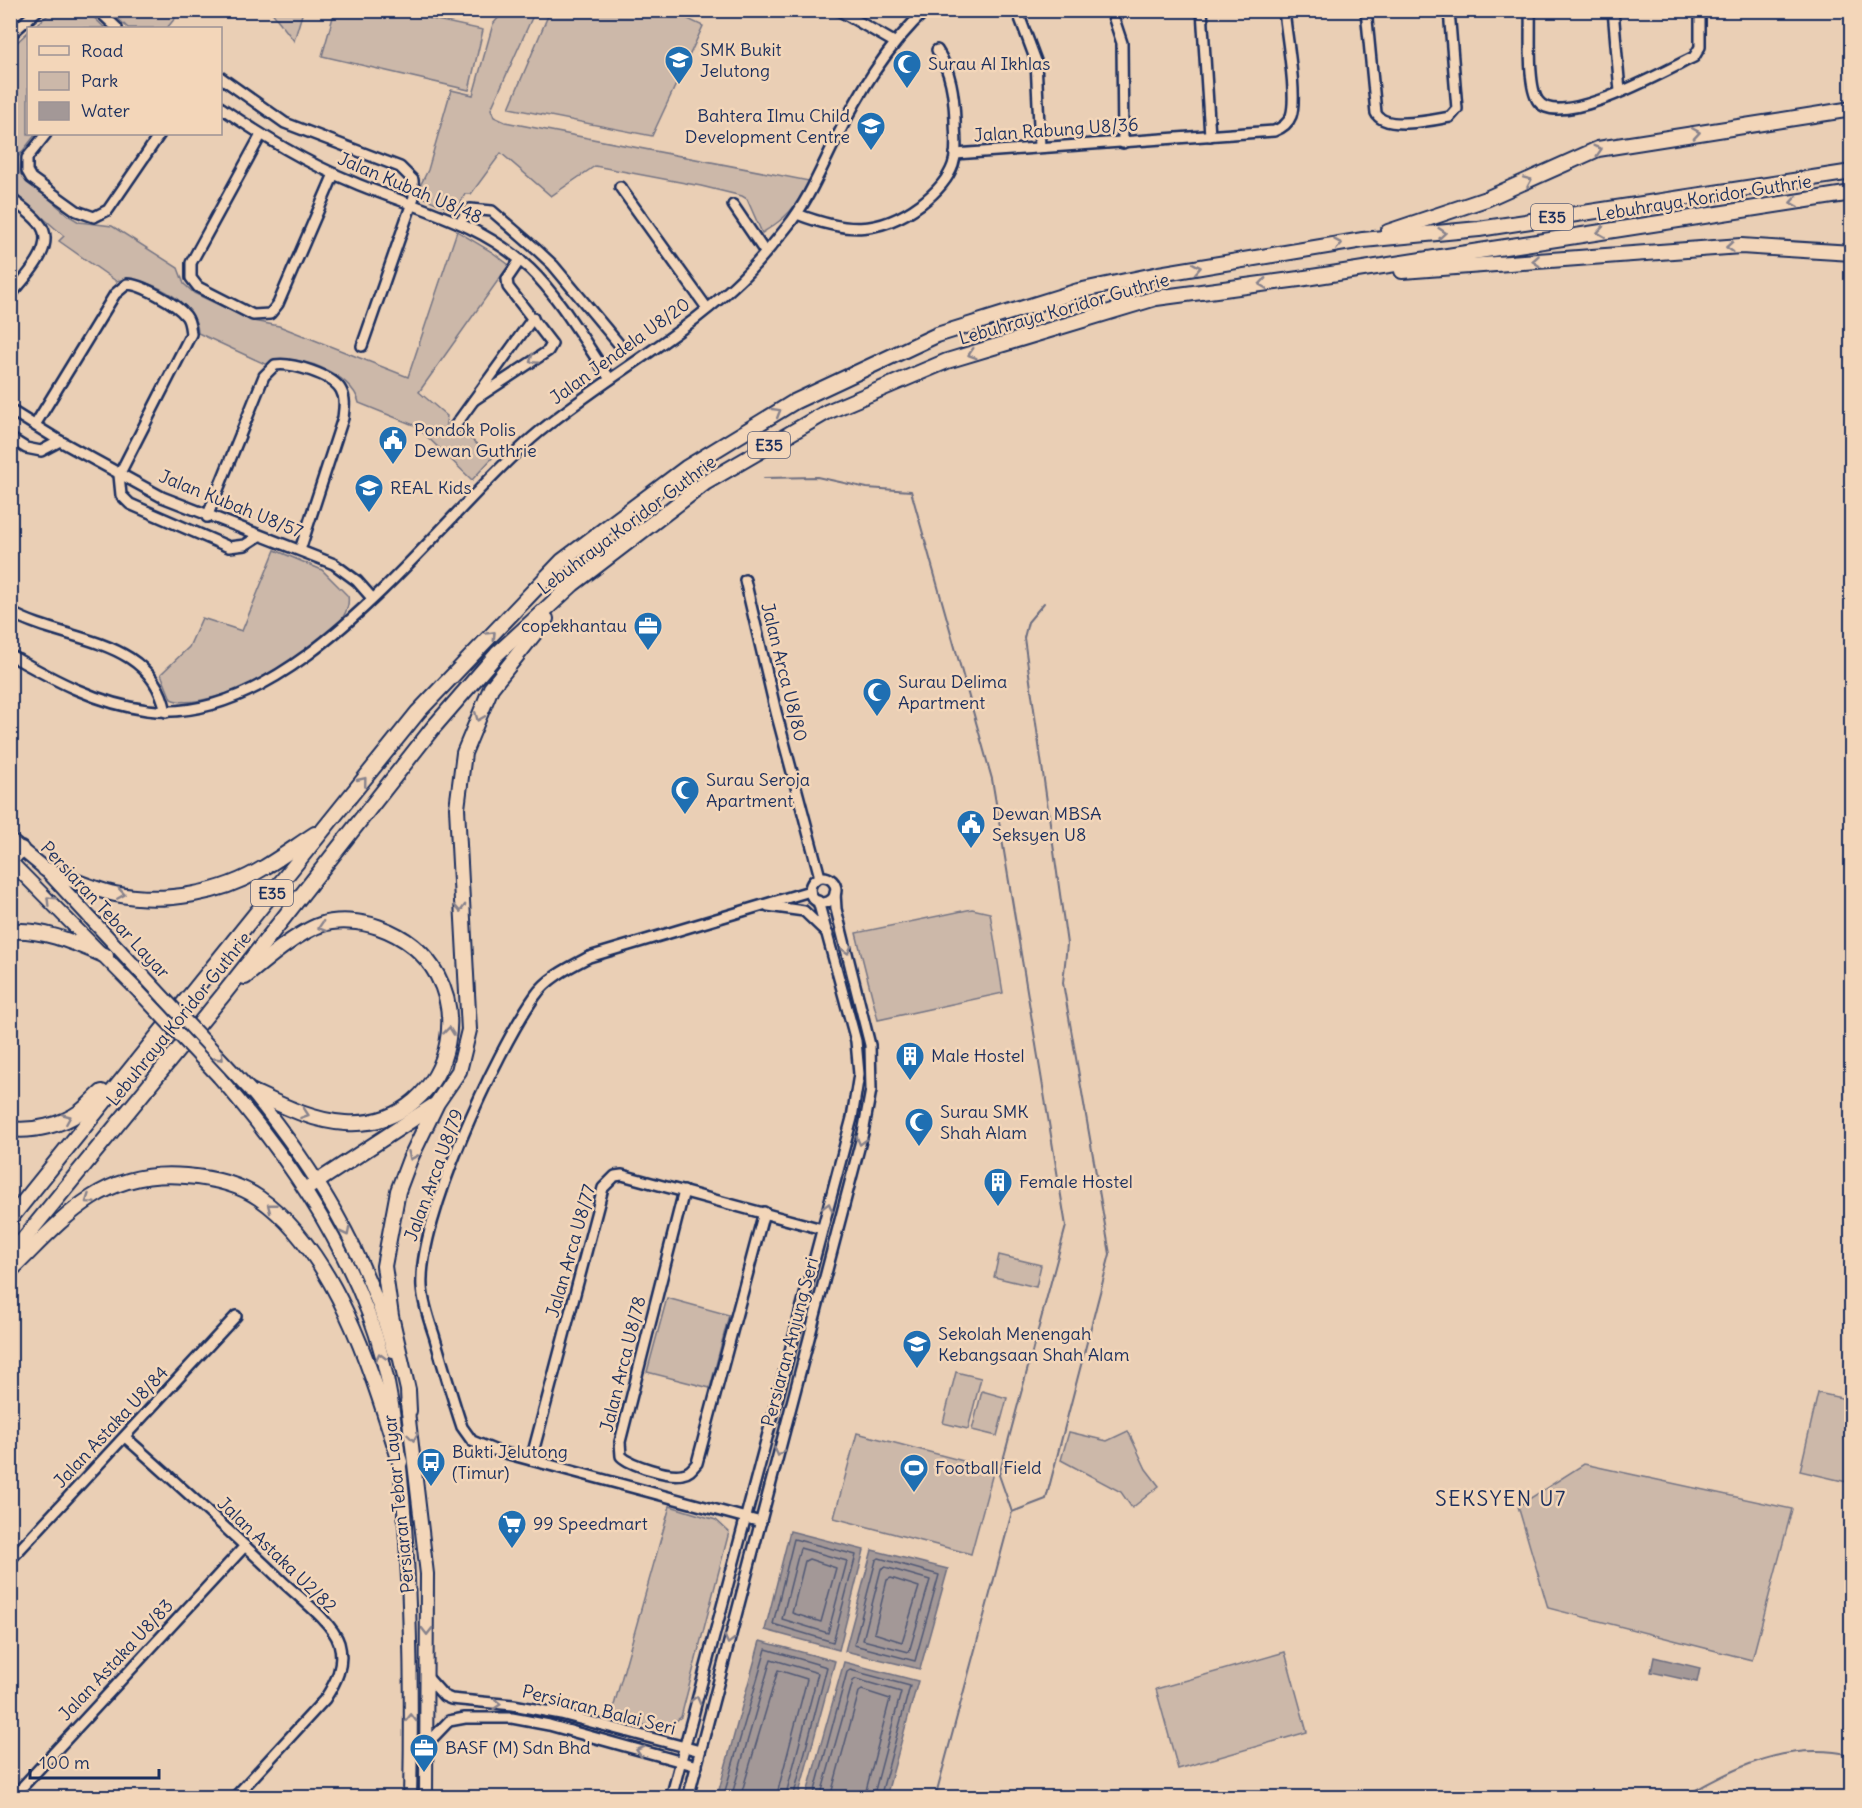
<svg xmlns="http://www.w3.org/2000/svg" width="1862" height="1808" font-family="Delius,sans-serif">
  <rect width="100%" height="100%" fill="#eacfb5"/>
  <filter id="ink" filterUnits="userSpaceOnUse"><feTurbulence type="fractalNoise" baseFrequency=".0167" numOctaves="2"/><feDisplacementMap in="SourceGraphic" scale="12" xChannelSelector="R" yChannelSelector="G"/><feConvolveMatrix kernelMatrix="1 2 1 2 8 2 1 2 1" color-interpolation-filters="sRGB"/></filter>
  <g filter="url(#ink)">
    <!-- green -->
    <g fill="#ccb8a9" stroke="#747484" stroke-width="1.5">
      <polygon points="54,10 87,11 105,28 33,28"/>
      <polygon points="335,10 395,11 483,30 469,90 322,56"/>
      <path d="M505 10 535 11 491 109 494 117 505 122 809 181C795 208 788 217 762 233L747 199 742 196 701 186 595 166 551 196 501 153 471 194H465L456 212 416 194 428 170 451 90 473 95 493 24Z"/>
      <polygon points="110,11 181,11 167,28 128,28"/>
      <polygon points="271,11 303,11 294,41"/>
      <polygon points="550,11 671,11 703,26 652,136 509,108"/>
      <path d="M28 32V134H36L18 157 19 173 69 216 79 222 112 226 178 268 184 284 194 293 253 321 279 326 408 377 457 231 492 252 509 265 419 392 447 416 445 429 450 433 462 432 493 457 472 480 416 426 359 403C354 374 291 349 267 365L198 333C198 302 144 273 116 281L59 241 64 236 11 190V48Z"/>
      <path d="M275 550 322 570 348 596C357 641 209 717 171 699L161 674 189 647 202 618 242 631Z"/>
      <polygon points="972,909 990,913 1003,993 878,1020 856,933"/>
      <polygon points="999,1255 1041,1265 1036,1287 994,1277"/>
      <polygon points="667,1298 729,1315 710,1388 647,1372"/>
      <polygon points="956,1372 981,1378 968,1429 943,1423"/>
      <polygon points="982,1391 1007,1398 997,1436 972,1430"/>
      <polygon points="1818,1393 1851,1400 1851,1483 1800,1471"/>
      <polygon points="1128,1431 1146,1469 1159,1486 1132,1508 1121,1492 1061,1460 1069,1432 1107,1441"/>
      <polygon points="857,1433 994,1469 971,1554 834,1518"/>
      <polygon points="1584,1464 1792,1509 1752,1660 1548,1608 1518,1506"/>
      <polygon points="670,1506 716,1520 729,1532 681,1717 664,1730 611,1716"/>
      <polygon points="1285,1652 1307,1732 1178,1769 1156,1689"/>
    </g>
    <!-- water -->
    <g fill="#a39897" stroke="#6d6e80" stroke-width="1.5">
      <polygon points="790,1531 864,1550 839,1650 765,1630"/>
      <polygon points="872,1550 948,1569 920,1669 845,1651"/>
      <polygon points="760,1641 835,1661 798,1797 717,1797"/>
      <polygon points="1654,1657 1700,1668 1697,1682 1651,1672"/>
      <polygon points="844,1662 918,1681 886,1797 806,1797"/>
    </g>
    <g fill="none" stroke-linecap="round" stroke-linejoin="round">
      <!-- shore -->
      <g stroke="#515975" stroke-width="1.5">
        <polygon points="794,1539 856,1555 833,1642 773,1624"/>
        <polygon points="800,1548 847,1561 828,1633 782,1619"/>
        <polygon points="879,1558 939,1575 915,1661 854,1645 876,1560"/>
        <polygon points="809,1559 836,1568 821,1622 792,1613 805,1561"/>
        <polygon points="885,1567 930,1580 909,1652 863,1640 881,1569"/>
        <polygon points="891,1578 919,1587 902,1642 874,1633 887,1580"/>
        <polyline points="723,1798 766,1649 827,1667 793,1798"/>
        <polyline points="731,1798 771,1659 818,1673 785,1798"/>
        <polyline points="740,1798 778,1670 807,1679 776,1798"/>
        <polyline points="813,1798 847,1672 850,1670 910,1686 880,1798"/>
        <polyline points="820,1798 853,1681 856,1679 901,1692 873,1798"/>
        <polyline points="830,1798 859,1692 862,1690 890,1699 864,1798"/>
      </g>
      <!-- stream -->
      <g stroke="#6d6e80" stroke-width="2">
        <polyline points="764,478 817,477 867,488 911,491 992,779 1066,1226 999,1475 1012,1512 935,1798"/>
        <polyline points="1012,1512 1046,1499 1110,1254 1063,983 1067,944 1024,638 1028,622 1044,603"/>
        <path d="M1682 1798C1736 1766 1788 1741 1852 1755"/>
      </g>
      <!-- minor casing -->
      <g stroke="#1b2f5e" stroke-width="14">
        <g id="minor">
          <polyline points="98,10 117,28"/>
          <polyline points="838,10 894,42"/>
          <polyline points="1017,10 1036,61 1040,147"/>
          <polyline points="1111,10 1122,43 1123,143"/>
          <polyline points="1202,10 1210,136"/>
          <path d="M1366 10 1376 113C1384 131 1434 120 1450 117L1457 109 1449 10"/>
          <path d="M1530 10C1531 31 1527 86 1538 101 1559 131 1668 69 1694 57L1700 47V10"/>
          <polyline points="1613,10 1620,91"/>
          <polyline points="10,35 38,10"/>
          <polyline points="220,77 285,123 400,167 413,180 414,197 362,346"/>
          <path d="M220 107C264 137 306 163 355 183 415 208 481 222 530 269 561 299 585 343 610 379"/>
          <polyline points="46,134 27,158 27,171 31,178 77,211 94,217 108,210 160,134"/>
          <polyline points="261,135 191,263 191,278 198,287 253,315 270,314 278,304 334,174"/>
          <path d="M955 154 1274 131C1282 128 1288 124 1291 116 1298 96 1286 34 1284 10"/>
          <polyline points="620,187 707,308"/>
          <path d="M10 198C20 206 31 213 39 223 59 246 24 278 10 296"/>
          <polyline points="733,205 765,252"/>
          <path d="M797 214C844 232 878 236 921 204 934 194 947 182 953 165 958 151 955 135 955 120 954 95 951 71 937 50"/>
          <polyline points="460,222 470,209 492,211 537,250 553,265 618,343"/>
          <polyline points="474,400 548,351 552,344 508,287 507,279 520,260"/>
          <polyline points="10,410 60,441 162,497 334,564 357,581 372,598"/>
          <path d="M35 425 115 294 127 284C141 284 177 304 186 316 190 321 190 327 191 334L119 475 121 495 130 504 229 547 245 545 259 536"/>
          <polyline points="455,426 533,318"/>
          <polyline points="10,438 26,448 41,451 60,441"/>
          <path d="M207 517 264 376 275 365C291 362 333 375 341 390 346 399 344 409 343 418L300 550"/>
          <polyline points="745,580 776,712 820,877"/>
          <path d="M10 612C66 643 151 636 166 712"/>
          <path d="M10 655C52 679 98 704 147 710 294 729 433 524 532 438 595 384 673 343 734 286 753 269 771 247 787 227 808 201 820 171 835 141 859 93 886 47 926 10"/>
          <circle cx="823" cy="890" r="13"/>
          <polyline points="768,906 804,911 828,934"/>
          <path d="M684 1191 620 1442 621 1456C630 1465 669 1477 682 1474 689 1473 692 1469 697 1463L764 1212"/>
          <path d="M125 1437C179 1485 232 1533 284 1583 299 1597 333 1623 339 1643 345 1665 336 1682 325 1699L234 1798"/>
          <polyline points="531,1460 603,1188 615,1176 622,1175 822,1229"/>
          <path d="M761 1522 494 1450 472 1441 462 1427C452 1397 443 1366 434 1335 429 1320 423 1303 422 1287 418 1220 495 1053 535 996 547 978 570 967 589 957L810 891"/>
          <polyline points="10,1560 236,1316"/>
          <polyline points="427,1677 444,1696 451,1699 513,1705 561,1714 700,1751"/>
          <polyline points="426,1745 449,1721 465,1718 512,1718 549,1725 697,1766"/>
          <polyline points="12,1798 245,1546"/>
          <polyline points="671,1798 852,1118 859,1074 856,1041 818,901"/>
          <polyline points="688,1798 863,1133 871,1090 870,1045 836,909 835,893"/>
        </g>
      </g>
      <!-- major casing -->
      <g stroke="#1b2f5e" stroke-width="16">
        <g id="major">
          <polyline points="10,840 45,869 165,999"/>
          <polyline points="10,861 139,992"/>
          <path d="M219 1077C281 1148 335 1226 369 1315 391 1373 397 1436 403 1497 411 1598 412 1697 410 1798"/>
          <path d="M252 1092C316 1171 366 1251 393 1351"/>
          <polyline points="407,1403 427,1574 426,1798"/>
        </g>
      </g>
      <!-- highway casing -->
      <g stroke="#1b2f5e" stroke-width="18">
        <g id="highway">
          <polyline points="1388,232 1486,199 1598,149 1852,109"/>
          <polyline points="1402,271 1741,246 1852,253"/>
          <polyline points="10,861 21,849"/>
          <path d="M45 869C68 878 91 889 115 894 164 904 222 894 265 867 282 857 298 845 315 834"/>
          <path d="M10 931C45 929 75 943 106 956"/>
          <path d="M245 977C264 961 297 933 320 925 337 919 361 921 378 927 493 967 459 1130 345 1123 312 1121 281 1105 251 1091"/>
          <path d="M10 1129C33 1132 62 1125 80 1112 88 1106 95 1098 102 1092"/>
          <polyline points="306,1189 433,1106"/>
          <polyline points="10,1219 418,712 562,561 686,468 794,402 937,335 1078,291 1159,274 1363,240 1479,229 1852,172"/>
          <polyline points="10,1256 223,995 432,729 497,654 573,584 705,483 827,412 947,361 1156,298 1299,279 1852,193"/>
          <path d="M10 1271C36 1246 61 1217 91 1198 120 1179 153 1173 186 1176 211 1178 239 1184 259 1198 337 1252 373 1376 400 1462"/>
          <polyline points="409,1411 408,1390 391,1316 384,1266 398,1191 410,1159 437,1103 459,1071 469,1030 457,808 464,753 491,688 546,619"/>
        </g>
      </g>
      <!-- minor -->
      <use href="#minor" stroke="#f3d6b9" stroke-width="9"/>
      <!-- major -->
      <use href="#major" stroke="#f3d6b9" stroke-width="12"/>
      <!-- highway -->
      <use href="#highway" stroke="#f3d6b9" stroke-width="14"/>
      <!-- major-bridge casing -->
      <g stroke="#1b2f5e" stroke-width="16" stroke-linecap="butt">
        <g id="major-bridge">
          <polyline points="139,992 219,1077"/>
          <polyline points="165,999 251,1091"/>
        </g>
      </g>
      <!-- major-bridge -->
      <use href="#major-bridge" stroke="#f3d6b9" stroke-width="12"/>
    </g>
    <!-- one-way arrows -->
    <defs><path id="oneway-chevron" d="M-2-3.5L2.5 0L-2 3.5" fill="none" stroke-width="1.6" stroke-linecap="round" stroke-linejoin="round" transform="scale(1.5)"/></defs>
    <g stroke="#87828c">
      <use href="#oneway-chevron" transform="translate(1696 133) rotate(-9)"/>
      <use href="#oneway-chevron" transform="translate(1598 150) rotate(-17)"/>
      <use href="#oneway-chevron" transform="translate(1528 181) rotate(-24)"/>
      <use href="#oneway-chevron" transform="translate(1794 202) rotate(171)"/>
      <use href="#oneway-chevron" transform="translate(1601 232) rotate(171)"/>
      <use href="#oneway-chevron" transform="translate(1442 233) rotate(-5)"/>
      <use href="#oneway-chevron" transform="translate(1338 244) rotate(-10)"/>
      <use href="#oneway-chevron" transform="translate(1730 247) rotate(176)"/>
      <use href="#oneway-chevron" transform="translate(1536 261) rotate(176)"/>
      <use href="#oneway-chevron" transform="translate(1197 268) rotate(-10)"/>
      <use href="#oneway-chevron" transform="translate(1263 284) rotate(172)"/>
      <use href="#oneway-chevron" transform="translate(972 354) rotate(163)"/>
      <use href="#oneway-chevron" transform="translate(533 360) rotate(146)"/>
      <use href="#oneway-chevron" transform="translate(777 412) rotate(-31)"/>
      <use href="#oneway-chevron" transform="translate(492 635) rotate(-46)"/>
      <use href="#oneway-chevron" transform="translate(479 717) rotate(112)"/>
      <use href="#oneway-chevron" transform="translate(363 781) rotate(-51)"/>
      <use href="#oneway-chevron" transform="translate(121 894) rotate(9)"/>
      <use href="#oneway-chevron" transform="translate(50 900) rotate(-135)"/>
      <use href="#oneway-chevron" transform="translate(460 908) rotate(88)"/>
      <use href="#oneway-chevron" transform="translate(322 927) rotate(162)"/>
      <use href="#oneway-chevron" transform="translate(847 950) rotate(75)"/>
      <use href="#oneway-chevron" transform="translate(449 1031) rotate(-84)"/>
      <use href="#oneway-chevron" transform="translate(220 1057) rotate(46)"/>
      <use href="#oneway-chevron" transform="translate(305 1114) rotate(19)"/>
      <use href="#oneway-chevron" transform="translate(67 1118) rotate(-23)"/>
      <use href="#oneway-chevron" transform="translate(861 1141) rotate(105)"/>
      <use href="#oneway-chevron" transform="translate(412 1156) rotate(114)"/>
      <use href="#oneway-chevron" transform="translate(89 1200) rotate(146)"/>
      <use href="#oneway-chevron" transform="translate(271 1207) rotate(-142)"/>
      <use href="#oneway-chevron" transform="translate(828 1207) rotate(-75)"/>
      <use href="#oneway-chevron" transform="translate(346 1232) rotate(63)"/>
      <use href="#oneway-chevron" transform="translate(380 1357) rotate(-105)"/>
      <use href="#oneway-chevron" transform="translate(413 1437) rotate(82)"/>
      <use href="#oneway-chevron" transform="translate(779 1452) rotate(104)"/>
      <use href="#oneway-chevron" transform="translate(427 1631) rotate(90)"/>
      <use href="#oneway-chevron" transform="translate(729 1640) rotate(105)"/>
      <use href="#oneway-chevron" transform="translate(696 1700) rotate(-75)"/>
      <use href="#oneway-chevron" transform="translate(497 1704) rotate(4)"/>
      <use href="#oneway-chevron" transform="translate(411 1718) rotate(-89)"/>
      <use href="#oneway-chevron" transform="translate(640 1751) rotate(-164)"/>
    </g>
  </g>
  <!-- icons -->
  <defs>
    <g id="school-pin" transform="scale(1.5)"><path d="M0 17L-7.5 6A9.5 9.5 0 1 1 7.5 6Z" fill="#1f6fb2" stroke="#f3d6b9"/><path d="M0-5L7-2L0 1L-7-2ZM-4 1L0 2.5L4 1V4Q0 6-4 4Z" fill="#fff"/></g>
    <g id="mosque-pin" transform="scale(1.5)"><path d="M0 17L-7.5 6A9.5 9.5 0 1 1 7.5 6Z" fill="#1f6fb2" stroke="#f3d6b9"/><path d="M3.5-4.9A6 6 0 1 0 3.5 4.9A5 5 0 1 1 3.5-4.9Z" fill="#fff"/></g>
    <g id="civic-pin" transform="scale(1.5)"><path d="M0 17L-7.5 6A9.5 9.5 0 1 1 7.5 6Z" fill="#1f6fb2" stroke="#f3d6b9"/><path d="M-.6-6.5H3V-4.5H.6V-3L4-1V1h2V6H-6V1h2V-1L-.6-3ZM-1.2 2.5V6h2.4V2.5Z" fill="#fff"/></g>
    <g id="office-pin" transform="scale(1.5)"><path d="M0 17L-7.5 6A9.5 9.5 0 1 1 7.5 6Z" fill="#1f6fb2" stroke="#f3d6b9"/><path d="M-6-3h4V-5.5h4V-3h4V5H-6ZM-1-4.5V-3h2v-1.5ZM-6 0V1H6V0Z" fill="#fff"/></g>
    <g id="building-pin" transform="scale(1.5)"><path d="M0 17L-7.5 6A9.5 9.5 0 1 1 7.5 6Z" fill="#1f6fb2" stroke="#f3d6b9"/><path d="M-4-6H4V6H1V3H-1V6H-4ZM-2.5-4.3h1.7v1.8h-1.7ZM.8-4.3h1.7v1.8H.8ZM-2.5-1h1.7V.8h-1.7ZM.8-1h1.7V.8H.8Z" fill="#fff"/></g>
    <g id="bus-pin" transform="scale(1.5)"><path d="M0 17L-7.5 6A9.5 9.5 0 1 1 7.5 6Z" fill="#1f6fb2" stroke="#f3d6b9"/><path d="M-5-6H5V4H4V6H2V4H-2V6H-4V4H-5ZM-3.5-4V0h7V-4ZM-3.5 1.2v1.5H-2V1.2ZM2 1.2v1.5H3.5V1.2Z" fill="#fff"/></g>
    <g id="stadium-pin" transform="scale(1.5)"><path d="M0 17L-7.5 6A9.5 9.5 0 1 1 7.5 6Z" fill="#1f6fb2" stroke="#f3d6b9"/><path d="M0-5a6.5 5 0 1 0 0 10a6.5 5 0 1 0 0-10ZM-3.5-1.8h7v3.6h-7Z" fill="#fff"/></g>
    <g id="supermarket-pin" transform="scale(1.5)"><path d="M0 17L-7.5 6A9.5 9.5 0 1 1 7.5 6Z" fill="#1f6fb2" stroke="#f3d6b9"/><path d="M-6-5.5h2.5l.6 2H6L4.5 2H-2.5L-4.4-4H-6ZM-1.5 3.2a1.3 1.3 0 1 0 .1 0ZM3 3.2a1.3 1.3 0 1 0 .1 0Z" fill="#fff"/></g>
  </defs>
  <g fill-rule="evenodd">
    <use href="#school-pin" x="679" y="60"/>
    <use href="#mosque-pin" x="907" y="64"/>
    <use href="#school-pin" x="871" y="126"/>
    <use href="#civic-pin" x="393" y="440"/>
    <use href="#school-pin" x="369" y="488"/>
    <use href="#office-pin" x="648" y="626"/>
    <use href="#mosque-pin" x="877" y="692"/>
    <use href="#mosque-pin" x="685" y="790"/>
    <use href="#civic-pin" x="971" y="824"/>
    <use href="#building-pin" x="910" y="1056"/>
    <use href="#mosque-pin" x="919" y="1122"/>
    <use href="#building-pin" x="998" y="1182"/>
    <use href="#school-pin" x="917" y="1344"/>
    <use href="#bus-pin" x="431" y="1462"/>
    <use href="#stadium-pin" x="914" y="1468"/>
    <use href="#supermarket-pin" x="512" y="1524"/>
    <use href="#office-pin" x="424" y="1748"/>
  </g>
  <g text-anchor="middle" stroke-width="5" stroke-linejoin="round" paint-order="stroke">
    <!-- shield labels -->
    <g fill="#f3d6b9" stroke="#5c6179" stroke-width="1.5">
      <rect x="1531" y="204" width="42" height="26" rx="4.5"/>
      <rect x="748" y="432" width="42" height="26" rx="4.5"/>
      <rect x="251" y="880" width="42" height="26" rx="4.5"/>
    </g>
    <g font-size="16" font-weight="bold" fill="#1b2f5e">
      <text x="1552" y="223">E35</text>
      <text x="769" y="451">E35</text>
      <text x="272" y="899">E35</text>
    </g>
    <!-- poi labels -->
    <g font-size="18" fill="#1b2f5e" stroke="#f3d6b9" text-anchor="start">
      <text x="700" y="56">SMK Bukit<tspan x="700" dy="21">Jelutong</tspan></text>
      <text x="928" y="70">Surau Al Ikhlas</text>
      <text x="850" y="122" text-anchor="end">Bahtera Ilmu Child<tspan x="850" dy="21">Development Centre</tspan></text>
      <text x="414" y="436">Pondok Polis<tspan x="414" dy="21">Dewan Guthrie</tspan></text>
      <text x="390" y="494">REAL Kids</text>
      <text x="627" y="632" text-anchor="end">copekhantau</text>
      <text x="898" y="688">Surau Delima<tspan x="898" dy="21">Apartment</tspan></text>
      <text x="706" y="786">Surau Seroja<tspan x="706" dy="21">Apartment</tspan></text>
      <text x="992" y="820">Dewan MBSA<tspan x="992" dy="21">Seksyen U8</tspan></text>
      <text x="931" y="1062">Male Hostel</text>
      <text x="940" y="1118">Surau SMK<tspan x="940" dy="21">Shah Alam</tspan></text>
      <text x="1019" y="1188">Female Hostel</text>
      <text x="938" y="1340">Sekolah Menengah<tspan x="938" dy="21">Kebangsaan Shah Alam</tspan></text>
      <text x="452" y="1458">Bukti Jelutong<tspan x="452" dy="21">(Timur)</tspan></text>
      <text x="935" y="1474">Football Field</text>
      <text x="533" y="1530">99 Speedmart</text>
      <text x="445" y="1754">BASF (M) Sdn Bhd</text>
    </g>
    <!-- street labels -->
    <g font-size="18" fill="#1b2f5e" stroke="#f3d6b9">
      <text transform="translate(1056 130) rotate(-4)" y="6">Jalan Rabung U8/36</text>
      <text transform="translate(410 188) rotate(23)" y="6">Jalan Kubah U8/48</text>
      <text transform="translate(1704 198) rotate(-9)" y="6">Lebuhraya Koridor Guthrie</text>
      <text transform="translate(1064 309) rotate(-16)" y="6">Lebuhraya Koridor Guthrie</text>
      <text transform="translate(620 351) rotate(-36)" y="6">Jalan Jendela U8/20</text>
      <text transform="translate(231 504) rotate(22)" y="6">Jalan Kubah U8/57</text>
      <text transform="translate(627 525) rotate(-37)" y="6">Lebuhraya Koridor Guthrie</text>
      <text transform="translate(784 672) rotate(76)" y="6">Jalan Arca U8/80</text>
      <text transform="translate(105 910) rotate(47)" y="6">Persiaran Tebar Layar</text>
      <text transform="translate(179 1019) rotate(-51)" y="6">Lebuhraya Koridor Guthrie</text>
      <text transform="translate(434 1175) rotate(-70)" y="6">Jalan Arca U8/79</text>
      <text transform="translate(571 1251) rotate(-74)" y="6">Jalan Arca U8/77</text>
      <text transform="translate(790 1342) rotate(-75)" y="6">Persiaran Anjung Seri</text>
      <text transform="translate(623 1364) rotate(-76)" y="6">Jalan Arca U8/78</text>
      <text transform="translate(111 1427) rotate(-47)" y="6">Jalan Astaka U8/84</text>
      <text transform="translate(399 1504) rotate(-96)" y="6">Persiaran Tebar Layar</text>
      <text transform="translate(277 1555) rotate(44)" y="6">Jalan Astaka U2/82</text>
      <text transform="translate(116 1660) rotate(-47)" y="6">Jalan Astaka U8/83</text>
      <text transform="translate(599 1710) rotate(14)" y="6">Persiaran Balai Seri</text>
    </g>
    <!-- quarter labels -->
    <g font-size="21" letter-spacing="1.5" fill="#1b2f5e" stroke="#f3d6b9">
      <text x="1501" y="1506">SEKSYEN U7</text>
    </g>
  </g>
  <!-- margin -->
  <rect width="1862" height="1808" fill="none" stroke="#f3d6b9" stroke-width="36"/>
  <rect x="18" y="18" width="1826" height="1772" fill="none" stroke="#1b2f5e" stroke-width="2" filter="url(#ink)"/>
  <!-- legend -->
  <rect x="27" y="27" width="195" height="108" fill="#f3d6b9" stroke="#9d9395" stroke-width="1.5"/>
  <rect x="39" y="46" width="30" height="9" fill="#f3d6b9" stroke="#9d9395" stroke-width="1.5"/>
  <text x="81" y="57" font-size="18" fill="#1b2f5e">Road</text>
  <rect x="39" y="72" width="30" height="18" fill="#ccb8a9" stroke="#9d9395" stroke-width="1.5"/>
  <text x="81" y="87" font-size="18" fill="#1b2f5e">Park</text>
  <rect x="39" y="102" width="30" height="18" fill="#a39897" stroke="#9d9395" stroke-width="1.5"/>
  <text x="81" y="117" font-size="18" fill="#1b2f5e">Water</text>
  <!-- scale -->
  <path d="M30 1769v9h129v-9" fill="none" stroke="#1b2f5e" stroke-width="3"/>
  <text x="39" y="1769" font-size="18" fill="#1b2f5e" stroke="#f3d6b9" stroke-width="4.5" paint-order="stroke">100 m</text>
</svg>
